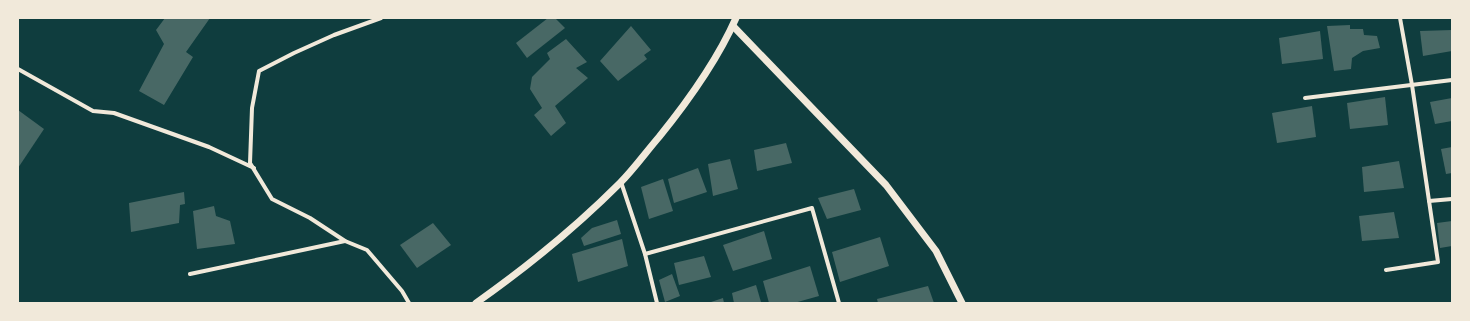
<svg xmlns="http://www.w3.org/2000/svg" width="1470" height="321" font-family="'Work Sans',sans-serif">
  <rect width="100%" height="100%" fill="#0f3d3e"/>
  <!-- building -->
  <g fill="#486865">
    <polygon points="165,18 210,18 186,52 193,57 164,105 139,91 164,44 156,30"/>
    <polygon points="548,18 555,18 565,28 527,58 516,43"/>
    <polygon points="1350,25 1350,29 1363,29 1364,35 1377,36 1380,48 1363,51 1352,58 1351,69 1334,71 1327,26"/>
    <polygon points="631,26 651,50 644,55 647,59 618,81 600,61"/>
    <polygon points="1452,30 1452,51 1423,56 1420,31"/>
    <polygon points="1320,31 1323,59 1282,64 1279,38"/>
    <polygon points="566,39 587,62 576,68 588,78 555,106 566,123 551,136 534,115 542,108 530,89 532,77 550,59 547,53"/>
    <polygon points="1385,97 1388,125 1350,129 1347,103"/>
    <polygon points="1452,98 1452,121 1435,124 1430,102"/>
    <polygon points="1312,106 1316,137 1277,143 1272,113"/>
    <polygon points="18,110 44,129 18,168"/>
    <polygon points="786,143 792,163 757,171 754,150"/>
    <polygon points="1452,147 1452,173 1446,174 1441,149"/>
    <polygon points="730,159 738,189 713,196 708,164"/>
    <polygon points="1399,161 1404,188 1364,192 1362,167"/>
    <polygon points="698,168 707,192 674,203 668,179"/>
    <polygon points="663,179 673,211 649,219 641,187"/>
    <polygon points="854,189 861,210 827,219 818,198"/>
    <polygon points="184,192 185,204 180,205 179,223 131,232 129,203"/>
    <polygon points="214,206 216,216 230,221 235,244 197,249 193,211"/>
    <polygon points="1394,212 1399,238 1362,241 1359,216"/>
    <polygon points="617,220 621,234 584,246 581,238 592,228"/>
    <polygon points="1452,221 1452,246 1440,248 1437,223"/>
    <polygon points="433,223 451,245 417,268 400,245"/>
    <polygon points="764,231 772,259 733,271 723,245"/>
    <polygon points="880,237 889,266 840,282 832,252"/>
    <polygon points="622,239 628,266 578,282 572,254"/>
    <polygon points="704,256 711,277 679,285 674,263"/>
    <polygon points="810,266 819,296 794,303 769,303 763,281"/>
    <polygon points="672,274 680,296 665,302 659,280"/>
    <polygon points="756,285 761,302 734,303 732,293"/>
    <polygon points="928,286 934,303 878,303 877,299"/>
    <polygon points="723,298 724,303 708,303"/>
  </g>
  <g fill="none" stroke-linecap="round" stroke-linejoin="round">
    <!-- minor -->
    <g stroke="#f1e9da" stroke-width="4">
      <polyline points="381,18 334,35 294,53 259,71 252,108 250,163 272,199 310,218 345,241 367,250 402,291 409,303"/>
      <polyline points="18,69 93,111 114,113 209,147 254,168"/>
      <polyline points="1305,98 1452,80"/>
      <polyline points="621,182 645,254 812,208 839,303"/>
      <polyline points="1429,201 1452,199"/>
      <polyline points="645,254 657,303"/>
      <polyline points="1386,270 1438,262 1412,85 1400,18"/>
      <polyline points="190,274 345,241"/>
    </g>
    <!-- tertiary -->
    <g stroke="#f1e9da" stroke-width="7">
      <polyline points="733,26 886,185 936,251 962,303"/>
      <path d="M476 303C527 267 576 227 620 183 634 169 646 152 659 137 689 100 717 61 736 18"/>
    </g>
  </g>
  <!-- border -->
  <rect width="1470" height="321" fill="none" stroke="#f1e9da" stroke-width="38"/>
</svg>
